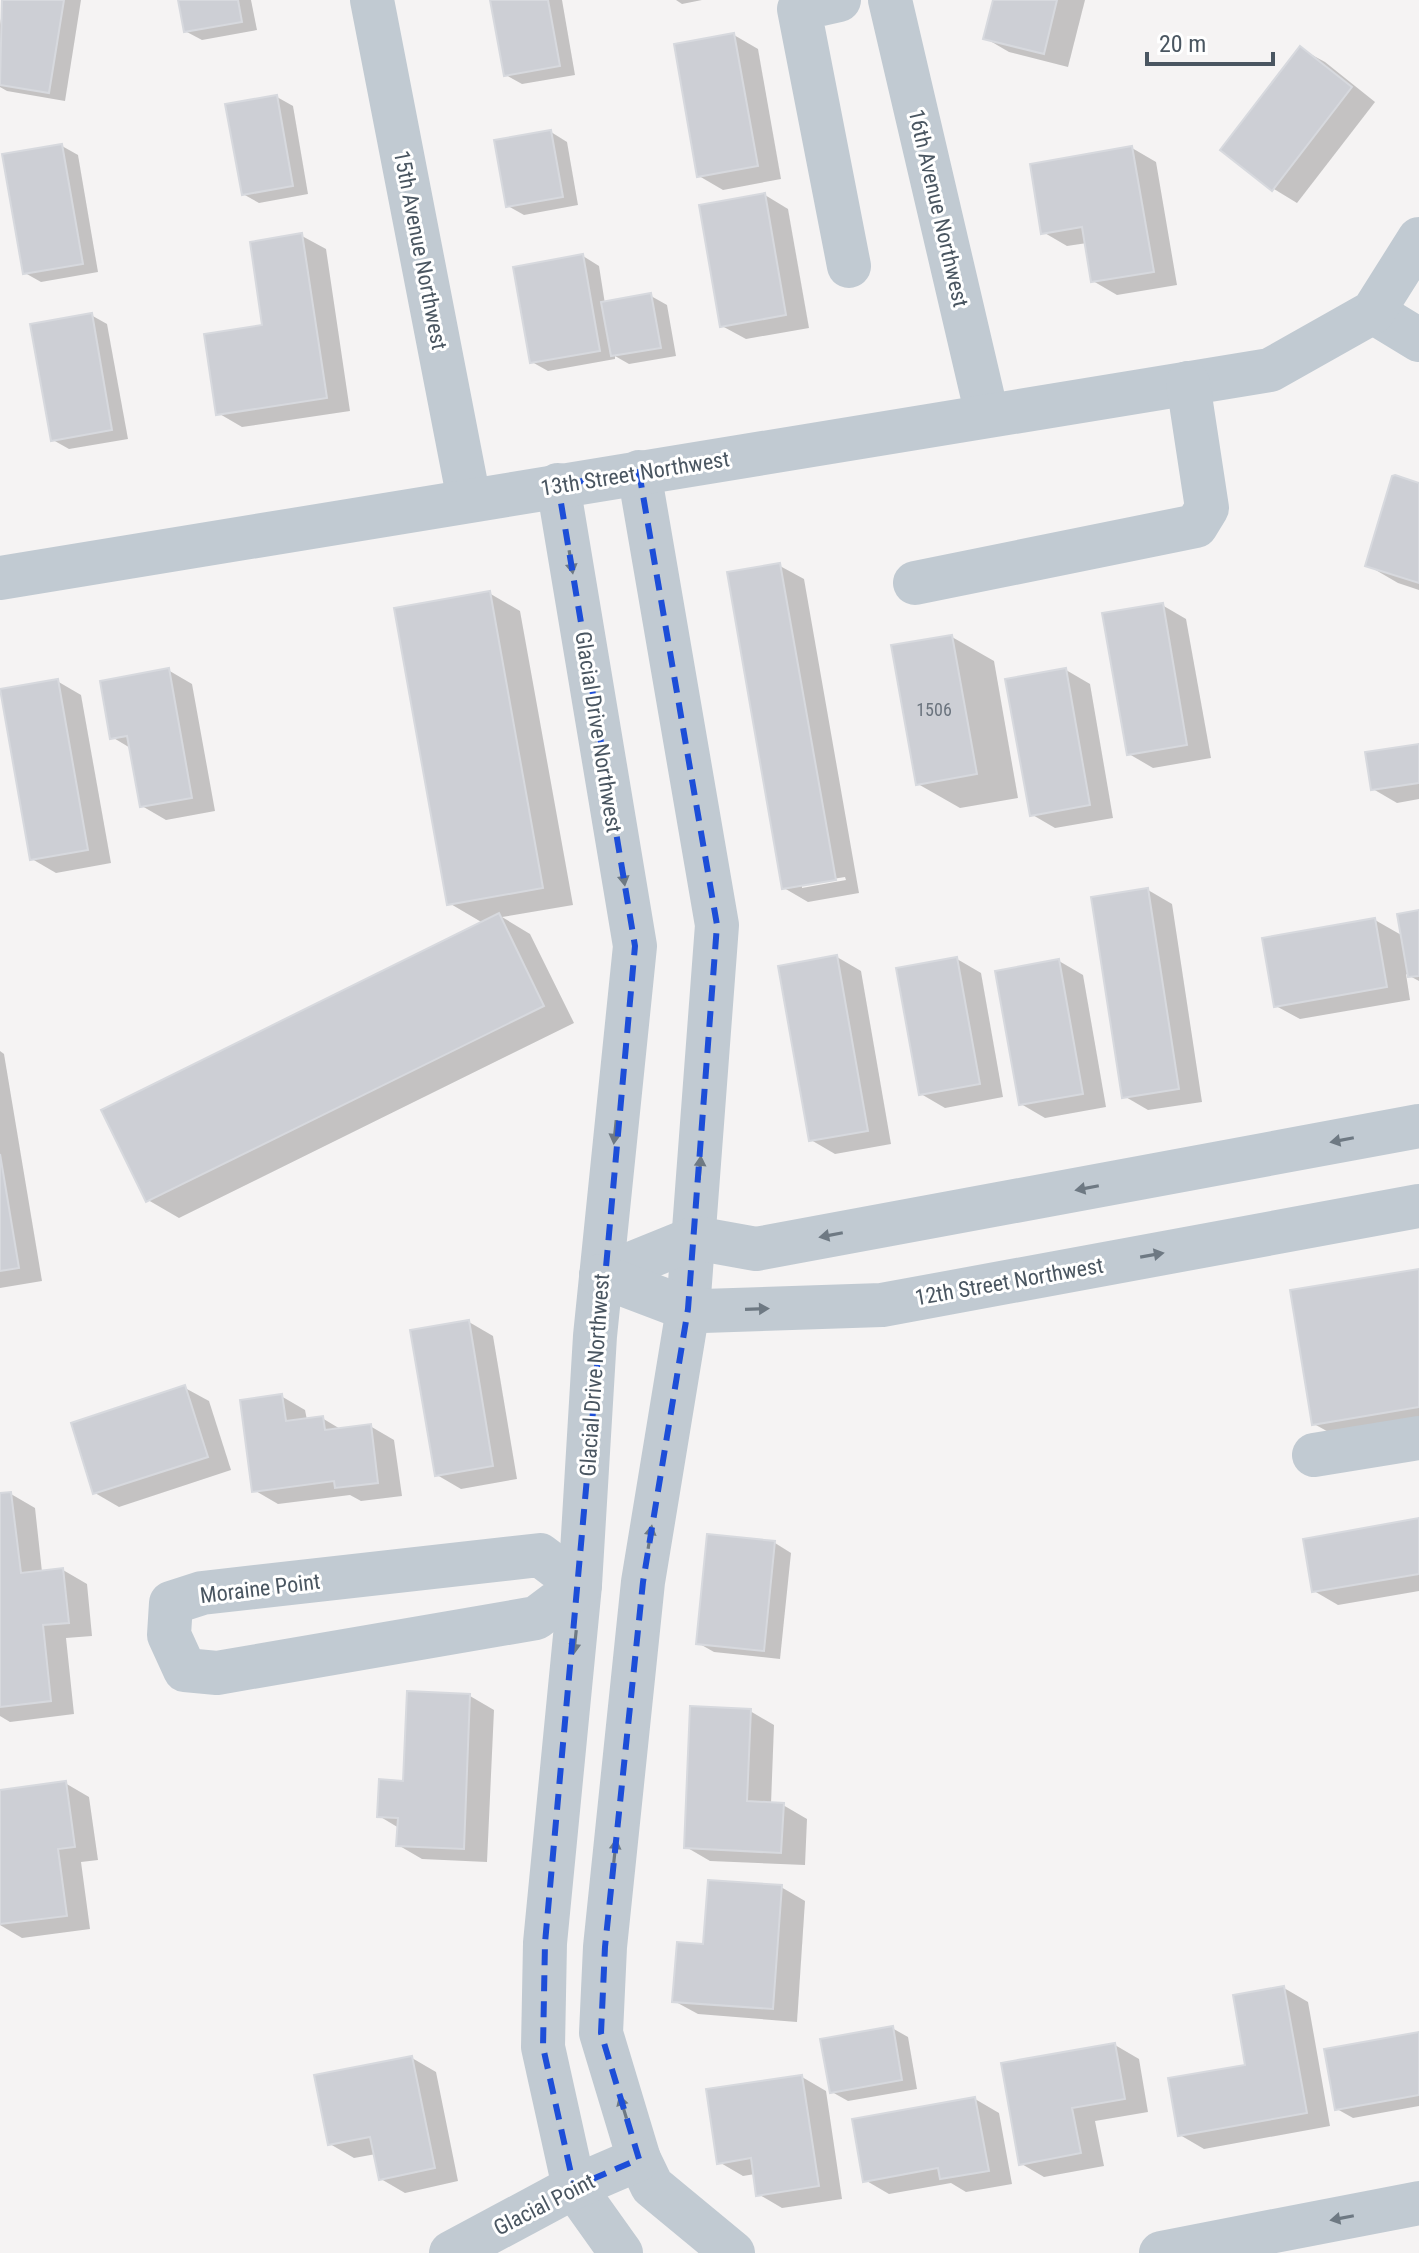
<svg xmlns="http://www.w3.org/2000/svg" width="1419" height="2253" font-family="'Roboto Condensed',sans-serif">
  <rect width="100%" height="100%" fill="#f5f3f3"/>
  <!-- shadow -->
  <g fill="#0003" fill-rule="evenodd">
    <polygon points="4,0 81,0 65,101 7,91 0,87 0,25"/>
    <polygon points="180,0 251,0 257,30 202,40 185,31"/>
    <polygon points="492,0 562,0 575,75 522,84 506,75"/>
    <polygon points="676,0 702,0 682,4"/>
    <polygon points="995,0 1085,0 1068,67 1009,52 985,38"/>
    <polygon points="734,35 758,49 781,179 723,190 699,176"/>
    <polygon points="1301,49 1325,62 1375,102 1297,203 1274,189"/>
    <polygon points="277,97 293,106 308,194 259,203 243,194"/>
    <polygon points="551,132 567,142 578,205 524,215 508,206"/>
    <polygon points="62,146 78,155 98,272 41,282 25,273"/>
    <polygon points="1132,148 1156,162 1177,285 1117,295 1093,281 1087,243 1067,246 1043,232"/>
    <polygon points="765,195 788,209 809,328 746,339 722,326"/>
    <polygon points="302,236 326,249 350,411 242,427 218,413 265,327"/>
    <polygon points="583,256 599,266 605,304 651,296 667,305 676,356 629,364 615,356 615,359 548,371 532,362"/>
    <polygon points="91,315 107,324 128,439 69,449 53,440"/>
    <polygon points="1419,486 1419,590 1398,583 1367,565"/>
    <path d="M780 566 804 579 859 893 808 902 784 888ZM845 877 846 880 802 888V884Z"/>
    <polygon points="489,593 520,611 573,905 502,917 530,934 574,1023 179,1218 148,1200 483,923 449,903"/>
    <polygon points="1162,605 1186,619 1211,758 1153,768 1129,754"/>
    <polygon points="952,637 994,661 1018,798 960,808 918,784"/>
    <polygon points="168,670 192,684 215,811 166,820 142,806 132,749 112,737"/>
    <polygon points="1066,670 1090,684 1113,818 1055,828 1031,814"/>
    <polygon points="57,681 81,695 111,863 56,873 32,859"/>
    <polygon points="1419,746 1419,799 1397,803 1373,789"/>
    <polygon points="1148,890 1172,904 1202,1102 1148,1110 1124,1096"/>
    <polygon points="1419,912 1419,981 1406,974 1410,1000 1300,1019 1276,1006 1375,920 1403,936"/>
    <polygon points="837,957 861,971 891,1144 835,1154 811,1140"/>
    <polygon points="957,959 981,973 1003,1097 945,1108 921,1094"/>
    <polygon points="1059,961 1083,975 1106,1107 1045,1118 1021,1104"/>
    <polygon points="0,1051 4,1054 42,1281 0,1288"/>
    <polygon points="1419,1271 1419,1429 1345,1441 1314,1424"/>
    <polygon points="469,1322 493,1336 517,1479 461,1489 437,1475"/>
    <polygon points="185,1388 209,1401 231,1470 119,1507 95,1493"/>
    <polygon points="281,1396 305,1410 307,1420 322,1418 342,1430 370,1426 394,1440 402,1496 361,1501 350,1495 278,1504 254,1490"/>
    <polygon points="11,1494 35,1508 42,1572 63,1570 87,1584 92,1636 66,1638 74,1714 10,1722 0,1716 0,1495"/>
    <polygon points="1419,1520 1419,1591 1338,1605 1314,1591"/>
    <polygon points="775,1543 791,1553 780,1659 714,1652 698,1643"/>
    <polygon points="470,1696 494,1710 487,1862 422,1859 398,1845 399,1828 379,1816"/>
    <polygon points="750,1711 774,1725 771,1804 783,1805 807,1819 805,1865 710,1861 686,1847"/>
    <polygon points="65,1783 89,1797 98,1860 81,1862 90,1929 22,1938 0,1925 0,1792"/>
    <polygon points="781,1887 805,1901 797,2022 698,2014 674,2001 705,1946"/>
    <polygon points="1284,1988 1308,2002 1330,2126 1204,2149 1180,2135 1247,2066"/>
    <polygon points="892,2028 908,2037 917,2089 848,2101 832,2092"/>
    <polygon points="1419,2034 1419,2106 1353,2118 1337,2109"/>
    <polygon points="1115,2045 1139,2059 1148,2112 1095,2121 1104,2166 1044,2177 1020,2163"/>
    <polygon points="412,2058 436,2072 458,2181 405,2193 381,2179 376,2154 354,2158 330,2144"/>
    <polygon points="802,2077 826,2091 842,2199 782,2208 758,2194 755,2174 743,2176 719,2162"/>
    <polygon points="975,2099 999,2113 1012,2184 966,2192 951,2183 889,2194 865,2180"/>
  </g>
  <!-- building -->
  <g fill="#cdcfd5" stroke="#d7d9de" stroke-width="2">
    <polygon points="2,0 64,0 49,93 0,85"/>
    <polygon points="178,0 238,0 242,22 184,32"/>
    <polygon points="490,0 548,0 560,66 504,76"/>
    <polygon points="993,0 1057,0 1044,54 983,39"/>
    <polygon points="734,33 758,166 697,177 674,44"/>
    <polygon points="1300,46 1352,87 1272,191 1220,150"/>
    <polygon points="277,95 293,186 242,195 225,104"/>
    <polygon points="551,130 563,197 506,207 494,140"/>
    <polygon points="62,144 83,264 23,274 2,154"/>
    <polygon points="1132,146 1154,272 1091,282 1082,227 1041,234 1030,164"/>
    <polygon points="765,193 786,315 720,327 699,205"/>
    <polygon points="302,233 327,398 216,415 204,334 262,325 250,242"/>
    <polygon points="583,254 600,351 530,363 513,267"/>
    <polygon points="651,293 661,348 611,356 601,302"/>
    <polygon points="92,313 112,430 51,441 30,324"/>
    <polygon points="1395,475 1419,483 1419,583 1365,566 1392,476"/>
    <polygon points="780,563 836,880 782,889 727,572"/>
    <polygon points="490,591 543,888 447,905 394,608"/>
    <polygon points="1163,603 1187,745 1127,755 1102,613"/>
    <polygon points="952,635 977,774 916,785 891,645"/>
    <polygon points="169,668 192,798 140,807 127,736 110,739 100,681"/>
    <polygon points="1066,668 1090,805 1030,816 1005,679"/>
    <polygon points="58,679 88,850 30,860 0,689"/>
    <polygon points="1419,744 1419,783 1371,790 1365,752"/>
    <polygon points="1148,888 1179,1089 1122,1098 1091,897"/>
    <polygon points="1419,910 1419,976 1408,977 1397,914"/>
    <polygon points="499,913 544,1006 146,1202 101,1110"/>
    <polygon points="1375,918 1387,987 1274,1007 1262,938"/>
    <polygon points="837,955 868,1131 809,1141 778,966"/>
    <polygon points="957,957 980,1084 919,1095 896,968"/>
    <polygon points="1059,959 1083,1094 1019,1105 995,971"/>
    <polygon points="0,1154 19,1268 0,1271"/>
    <polygon points="1419,1269 1419,1407 1312,1425 1290,1290"/>
    <polygon points="469,1320 493,1466 435,1476 410,1330"/>
    <polygon points="185,1385 208,1457 93,1494 71,1423"/>
    <polygon points="282,1394 286,1421 323,1416 325,1430 371,1424 378,1483 335,1488 334,1481 252,1492 240,1400"/>
    <polygon points="11,1492 21,1573 63,1568 69,1623 43,1625 51,1701 0,1707 0,1493"/>
    <polygon points="1419,1518 1419,1574 1312,1592 1303,1539"/>
    <polygon points="707,1534 775,1541 764,1651 696,1644"/>
    <polygon points="407,1691 470,1694 464,1849 396,1846 398,1818 377,1817 379,1779 403,1781"/>
    <polygon points="690,1706 751,1709 747,1801 784,1803 781,1853 684,1848"/>
    <polygon points="66,1781 75,1847 58,1849 67,1916 0,1924 0,1790"/>
    <polygon points="708,1880 782,1885 773,2009 672,2002 677,1942 703,1944"/>
    <polygon points="1284,1986 1307,2113 1178,2136 1168,2078 1245,2065 1233,1995"/>
    <polygon points="893,2026 902,2080 830,2093 820,2039"/>
    <polygon points="1419,2032 1419,2095 1335,2110 1324,2049"/>
    <polygon points="1115,2043 1125,2099 1072,2108 1081,2153 1019,2165 1001,2063"/>
    <polygon points="412,2056 435,2168 379,2180 370,2137 328,2145 314,2075"/>
    <polygon points="802,2075 819,2186 756,2196 751,2158 717,2164 706,2089"/>
    <polygon points="975,2097 989,2171 940,2179 938,2168 863,2182 852,2119"/>
  </g>
  <g fill="none" stroke-linecap="round" stroke-linejoin="round">
    <!-- minor -->
    <g stroke="#c1cad2" stroke-width="44">
      <polyline points="372,0 469,500"/>
      <polyline points="839,0 799,9 849,266"/>
      <polyline points="890,0 987,415"/>
      <polyline points="1373,312 1419,340"/>
      <polyline points="639,472 717,925 688,1309 643,1582 605,1947 601,2033 639,2159 652,2186 733,2253"/>
      <polyline points="558,485 635,946 595,1336 580,1585 545,1943 543,2047 574,2187 621,2253"/>
      <polyline points="0,578 1270,370 1373,312 1419,239"/>
      <polyline points="915,583 1196,526 1207,508 1188,383"/>
      <polyline points="601,1276 695,1238 756,1249 1419,1126"/>
      <polyline points="601,1276 688,1309 703,1311 882,1305 1419,1206"/>
      <polyline points="1314,1455 1419,1438"/>
      <polygon points="540,1555 580,1585 536,1618 217,1673 185,1670 169,1635 171,1603 202,1593"/>
      <polyline points="451,2253 574,2187 639,2159"/>
      <polyline points="1161,2253 1419,2203"/>
    </g>
  </g>
  <!-- one-way arrows -->
  <defs><path id="oneway-solid" d="M-6-.8H1V-3.2L6.5 0L1 3.2V.8H-6Z" transform="scale(2)"/></defs>
  <g fill="#6e7983">
    <use href="#oneway-solid" transform="translate(571 562) rotate(81)"/>
    <use href="#oneway-solid" transform="translate(623 874) rotate(81)"/>
    <use href="#oneway-solid" transform="translate(615 1132) rotate(96)"/>
    <use href="#oneway-solid" transform="translate(1342 1140) rotate(169)"/>
    <use href="#oneway-solid" transform="translate(700 1168) rotate(-86)"/>
    <use href="#oneway-solid" transform="translate(1087 1188) rotate(169)"/>
    <use href="#oneway-solid" transform="translate(831 1235) rotate(169)"/>
    <use href="#oneway-solid" transform="translate(1152 1255) rotate(-10)"/>
    <use href="#oneway-solid" transform="translate(757 1309) rotate(-2)"/>
    <use href="#oneway-solid" transform="translate(650 1537) rotate(-81)"/>
    <use href="#oneway-solid" transform="translate(575 1642) rotate(96)"/>
    <use href="#oneway-solid" transform="translate(615 1851) rotate(-84)"/>
    <use href="#oneway-solid" transform="translate(623 2107) rotate(-107)"/>
    <use href="#oneway-solid" transform="translate(1342 2218) rotate(169)"/>
  </g>
  <!-- marked area -->
  <path fill="none" stroke="#1d4ed8" stroke-width="6" stroke-dasharray="16 10" stroke-linejoin="round" d="M639 472 717 925 688 1309 643 1582 605 1947 601 2033 639 2159 574 2187 543 2047 545 1943 635 946 558 485Z"/>
  <g text-anchor="middle" stroke-width="6" stroke-linejoin="round" paint-order="stroke">
    <!-- number labels -->
    <g font-size="18" fill="#6b747e">
      <text x="934" y="716">1506</text>
    </g>
    <!-- street labels -->
    <g font-size="22" fill="#4a5661" stroke="#fff">
      <text transform="translate(939 208) rotate(77)" y="8">16th Avenue Northwest</text>
      <text transform="translate(421 250) rotate(79)" y="8">15th Avenue Northwest</text>
      <text transform="translate(635 473) rotate(-9)" y="8">13th Street Northwest</text>
      <text transform="translate(599 732) rotate(81)" y="8">Glacial Drive Northwest</text>
      <text transform="translate(1009 1281) rotate(-10)" y="8">12th Street Northwest</text>
      <text transform="translate(594 1375) rotate(-86)" y="8">Glacial Drive Northwest</text>
      <text transform="translate(260 1588) rotate(-7)" y="8">Moraine Point</text>
      <text transform="translate(544 2204) rotate(-27)" y="8">Glacial Point</text>
    </g>
  </g>
  <!-- scale -->
  <path d="M1147 52v12h126v-12" fill="none" stroke="#4a5661" stroke-width="4"/>
  <text x="1159" y="52" font-size="24" fill="#4a5661" stroke="#ffffff" stroke-width="6" paint-order="stroke">20 m</text>
</svg>
